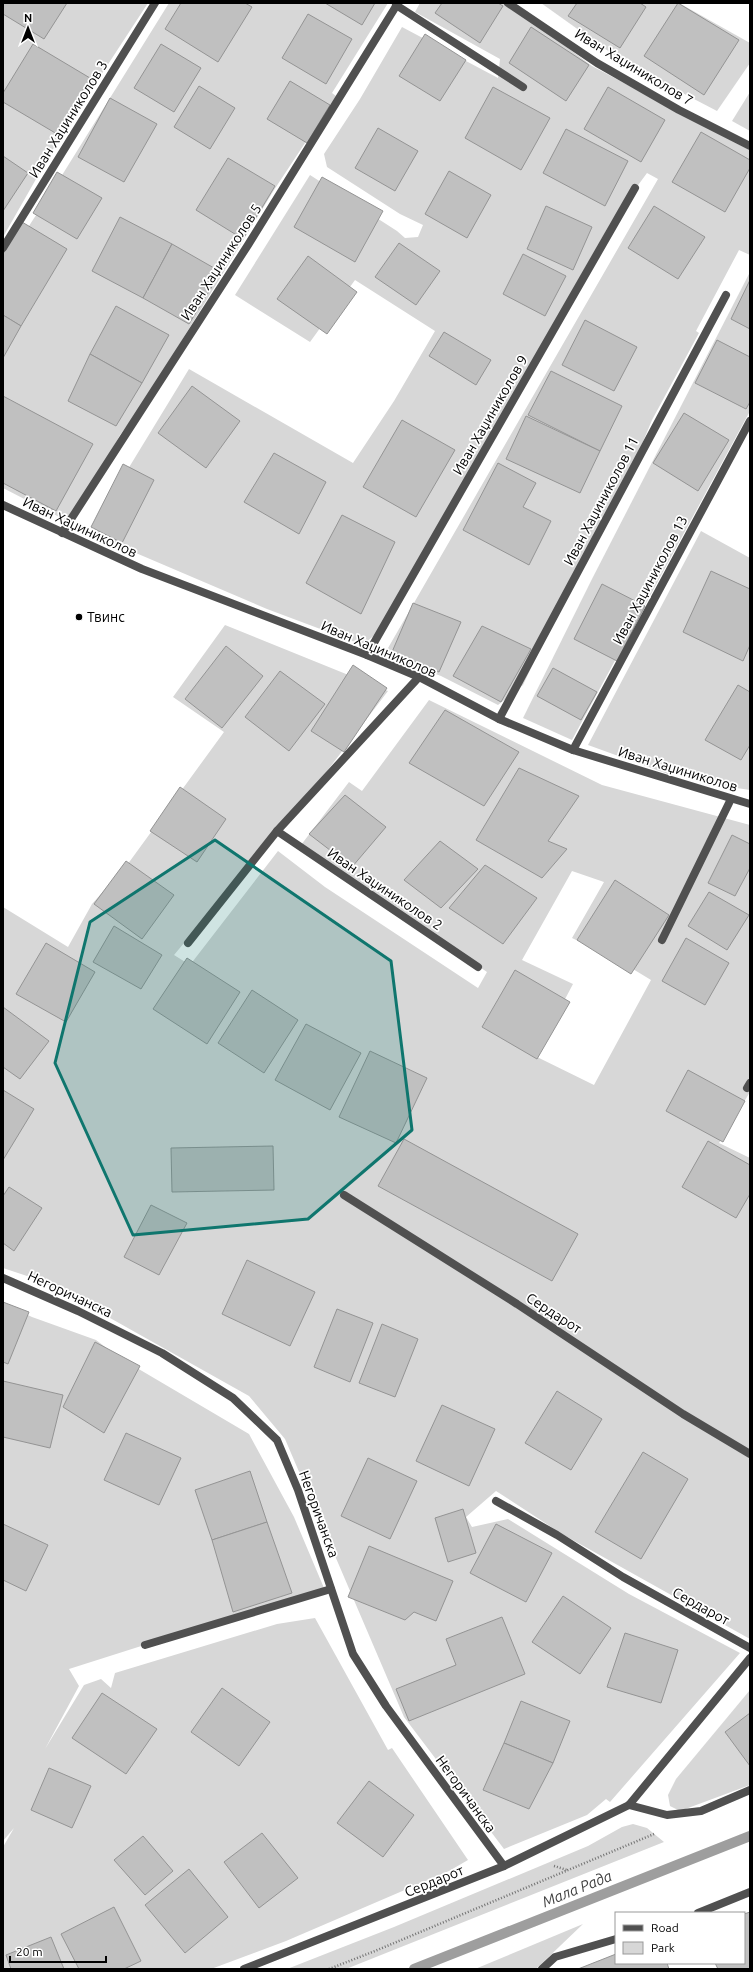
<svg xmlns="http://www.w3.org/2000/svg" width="753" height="1972" font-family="Ubuntu,sans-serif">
  <rect width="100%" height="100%" fill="#fff"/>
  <!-- green -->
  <g fill="#d7d7d7" fill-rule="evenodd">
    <polygon points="3,3 148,3 56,144 3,237"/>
    <polygon points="169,3 388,3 332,93 336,96 274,190 179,345 155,388 120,435 71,523 3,488 3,266 64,172"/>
    <polygon points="420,3 505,3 524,15 592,66 750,150 750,255 739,250 696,331 699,333 652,420 634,463 568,591 523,685 498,705 441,676 384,655 658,179 647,173 611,222 379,631 363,645 267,609 89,533 189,369 353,463 394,401 435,331 355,280 310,342 235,295 310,175 397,231 405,238 418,237 423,225 400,214 327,167 324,154 360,99 402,27 498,78 500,59 415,12"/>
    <polygon points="541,3 679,3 750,43 750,63 717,111 625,63"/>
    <polygon points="750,92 750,131 732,121"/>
    <polygon points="750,272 750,411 572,740 523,718 592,579"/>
    <polygon points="701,531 750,558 750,790 730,787 685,773 668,774 588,745"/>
    <path d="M225 625 388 691 324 775 174 955 190 965 278 851 325 887 478 988 487 972 301 845 349 782 362 791 429 700 602 785 750 825V1092L719 1143 750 1158V1639L562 1534 496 1491 466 1517 472 1527 508 1519 629 1594 740 1653 610 1802 606 1799 587 1815 504 1849 404 1717 285 1439 249 1396 94 1309 36 1279 3 1268V907L68 947 92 904 130 861 224 732 173 697ZM572 871 604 882 572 938 623 963 651 980 594 1085 535 1056 573 984 522 960Z"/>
    <polygon points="3,1303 32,1317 96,1340 120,1358 249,1434 294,1517 324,1588 69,1669 79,1686 45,1749 84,1685 101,1679 111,1688 115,1673 277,1624 315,1618 388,1750 392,1748 468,1860 449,1871 286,1941 211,1969 3,1969 3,1847 14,1828 3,1841"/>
    <polygon points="750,1690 750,1785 680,1811 670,1806 668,1795 676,1779"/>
    <polygon points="633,1824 647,1828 664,1842 346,1969 287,1969 394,1927 588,1846 622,1827"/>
    <polygon points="583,1924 536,1969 475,1969"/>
  </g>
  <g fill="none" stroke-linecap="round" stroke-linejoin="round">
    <!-- stream -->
    <polyline stroke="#9e9e9e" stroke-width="10" points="414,1969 750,1836"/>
  </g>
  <!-- building -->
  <g fill="#c0c0c0" stroke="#949494">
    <polygon points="3,3 67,3 44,39 3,14"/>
    <polygon points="181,3 245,3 252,7 218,62 165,29"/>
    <polygon points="325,3 375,3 362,25"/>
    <polygon points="442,3 498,3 503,6 480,43 435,13"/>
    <polygon points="577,3 640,3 646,7 620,48 568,16"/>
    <polygon points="678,3 739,40 704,95 644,56"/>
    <polygon points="308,14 352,39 326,84 282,58"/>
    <polygon points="531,27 589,65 566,101 509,63"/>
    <polygon points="425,34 466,60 440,101 399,76"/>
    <polygon points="33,44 90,78 57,134 3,102 3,93"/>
    <polygon points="161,44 201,68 174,112 134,88"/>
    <polygon points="290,81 330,105 307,143 267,119"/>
    <polygon points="199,86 235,108 210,149 174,127"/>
    <polygon points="493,87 550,118 521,170 465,138"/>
    <polygon points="608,87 665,120 641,162 584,129"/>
    <polygon points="110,98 157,124 124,182 78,157"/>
    <polygon points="378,128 418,151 395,191 355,168"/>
    <polygon points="566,129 628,161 605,206 543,173"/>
    <polygon points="701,132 750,160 750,168 725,212 672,182"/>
    <polygon points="3,156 28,173 3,211"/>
    <polygon points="228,158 275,186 243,239 196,210"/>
    <polygon points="449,171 491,195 467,238 425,214"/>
    <polygon points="57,172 102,198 77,239 33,213"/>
    <polygon points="322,177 383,211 355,262 294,227"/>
    <polygon points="546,206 592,227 573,270 527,249"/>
    <polygon points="654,206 705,237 678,279 628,248"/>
    <polygon points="120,217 172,244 143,298 92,271"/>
    <polygon points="22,222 67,249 21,326 3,315 3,254"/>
    <polygon points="399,243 440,271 416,305 375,277"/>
    <polygon points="172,244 221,272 189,324 143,298"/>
    <polygon points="523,254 566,276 545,316 503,294"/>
    <polygon points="308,256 357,292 327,334 277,299"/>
    <polygon points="750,280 750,329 731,319"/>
    <polygon points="116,306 169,335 142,383 90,354"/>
    <polygon points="3,315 21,326 3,358"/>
    <polygon points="585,320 637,347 614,391 562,365"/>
    <polygon points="444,332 491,360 476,385 429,356"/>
    <polygon points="717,340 750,357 750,402 746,409 695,383"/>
    <polygon points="90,354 142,383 116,426 68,401"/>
    <polygon points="551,371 622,406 600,451 528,415"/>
    <polygon points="192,386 240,421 206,468 158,433"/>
    <polygon points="3,396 93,444 56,511 3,483"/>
    <polygon points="684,413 729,440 698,491 653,463"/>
    <polygon points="526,416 600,451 580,493 506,459"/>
    <polygon points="402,420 455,450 416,517 363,487"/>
    <polygon points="274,453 326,482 299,534 244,502"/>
    <polygon points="498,463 536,483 523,507 551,521 529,565 463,530"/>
    <polygon points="123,464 154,480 122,543 91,527"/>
    <polygon points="342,515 395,542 361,614 306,583"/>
    <polygon points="711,571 750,589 750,645 743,661 683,632"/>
    <polygon points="602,584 645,606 617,661 574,639"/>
    <polygon points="413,603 461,622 439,672 392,652"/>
    <polygon points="482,626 531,649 501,702 453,676"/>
    <polygon points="226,646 263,676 222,728 185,699"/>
    <polygon points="353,665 387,688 344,752 311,731"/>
    <polygon points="553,668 597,692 581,720 537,696"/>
    <polygon points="280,671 325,704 289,751 245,717"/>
    <polygon points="738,685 750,692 750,745 741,760 705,740"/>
    <polygon points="445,710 519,752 484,806 409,763"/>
    <polygon points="519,768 579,796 548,841 567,849 542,878 476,840"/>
    <polygon points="180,787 226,819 197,862 150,831"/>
    <polygon points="345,795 386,827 352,867 309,834"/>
    <polygon points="732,835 750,844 750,868 735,896 708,883"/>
    <polygon points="440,841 478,869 441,908 404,880"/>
    <polygon points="126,861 174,895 142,939 94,904"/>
    <polygon points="485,865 537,898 503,944 449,908"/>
    <polygon points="615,880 669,915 631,974 577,940"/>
    <polygon points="709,892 749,915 727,950 688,926"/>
    <polygon points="114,926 162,955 141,989 93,962"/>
    <polygon points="686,938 729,963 705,1005 662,981"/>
    <polygon points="46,943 95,972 66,1022 16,994"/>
    <polygon points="187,958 240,992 207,1044 153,1009"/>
    <polygon points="515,970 570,1002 537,1059 482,1027"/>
    <polygon points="252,990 298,1020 264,1073 218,1043"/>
    <polygon points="3,1007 49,1041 20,1079 3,1067"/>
    <polygon points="306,1024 361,1053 330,1110 275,1080"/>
    <polygon points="370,1051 427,1078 396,1143 339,1117"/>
    <polygon points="688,1070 745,1101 723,1142 666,1111"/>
    <polygon points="3,1090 34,1109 3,1160"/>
    <polygon points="404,1139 578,1234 552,1281 378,1186"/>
    <polygon points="708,1141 750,1165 750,1194 736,1218 682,1187"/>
    <polygon points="273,1146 274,1190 172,1192 171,1148"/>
    <polygon points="9,1187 42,1208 14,1251 3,1243 3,1196"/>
    <polygon points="151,1205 187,1223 159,1275 124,1257"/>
    <polygon points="247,1260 315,1292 290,1346 222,1314"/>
    <polygon points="3,1302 29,1312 8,1364 3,1362"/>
    <polygon points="337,1309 373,1323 350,1382 314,1367"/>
    <polygon points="382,1324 418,1339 395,1397 359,1383"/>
    <polygon points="95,1342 140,1366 104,1433 63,1407"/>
    <polygon points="3,1381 63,1395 50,1448 3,1437"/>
    <polygon points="557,1391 602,1419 571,1470 525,1443"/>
    <polygon points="442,1405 495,1429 469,1486 416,1461"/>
    <polygon points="126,1433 181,1458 159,1505 104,1480"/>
    <polygon points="643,1452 688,1479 641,1559 595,1532"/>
    <polygon points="368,1458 417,1481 390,1539 341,1516"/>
    <polygon points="250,1471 267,1522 212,1540 195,1490"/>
    <polygon points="463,1509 476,1553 448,1562 435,1518"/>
    <polygon points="267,1522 292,1593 233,1612 212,1540"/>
    <polygon points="3,1524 48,1545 26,1591 3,1580"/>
    <polygon points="496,1524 552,1553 526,1602 470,1573"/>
    <polygon points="369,1546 453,1581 436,1621 414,1612 405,1620 348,1597"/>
    <polygon points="563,1596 611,1628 580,1674 532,1642"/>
    <polygon points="502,1617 525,1674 409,1721 396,1689 456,1665 446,1639"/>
    <polygon points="625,1633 678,1650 661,1703 607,1687"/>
    <polygon points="222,1688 270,1722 239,1766 191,1732"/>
    <polygon points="102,1693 157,1729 126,1774 72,1738"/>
    <polygon points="521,1701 570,1721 553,1763 504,1743"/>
    <polygon points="750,1713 750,1766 725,1732"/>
    <polygon points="504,1743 553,1763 529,1809 483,1790"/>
    <polygon points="49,1768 91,1786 72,1828 31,1810"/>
    <polygon points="369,1781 414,1815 383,1857 337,1823"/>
    <polygon points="262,1833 298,1878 259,1908 224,1862"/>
    <polygon points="143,1836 173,1871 145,1895 114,1860"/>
    <polygon points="189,1869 228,1917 185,1953 145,1905"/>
    <polygon points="114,1907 141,1961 124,1969 79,1969 61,1934"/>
    <polygon points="750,1912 750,1969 718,1969 715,1963 744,1963 744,1914"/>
    <polygon points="51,1937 64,1969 11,1969 6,1955"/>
    <polygon points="616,1954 616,1963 667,1963 669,1969 578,1969"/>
  </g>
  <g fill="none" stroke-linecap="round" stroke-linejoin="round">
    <!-- path -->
    <g stroke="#727272" stroke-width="2.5" stroke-dasharray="1 2" stroke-linecap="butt">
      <polyline points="554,1866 567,1870"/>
      <polyline points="329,1969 375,1951 654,1834"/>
    </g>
    <!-- service -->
    <g stroke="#505050" stroke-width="8">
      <polyline points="508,3 597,63 679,110 750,146"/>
      <polyline points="396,5 523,87"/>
      <polyline points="3,248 155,3"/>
      <polyline points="62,533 248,245 398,3"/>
      <polyline points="367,655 635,188"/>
      <polyline points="499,719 726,295"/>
      <polyline points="573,750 750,421"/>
      <polyline points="277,831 478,967"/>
      <polyline points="662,940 731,799"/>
      <polyline points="188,943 277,831 419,677"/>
      <polyline points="747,1088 750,1083"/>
      <polyline points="344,1195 517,1304 683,1414 750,1454"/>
      <polyline points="496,1501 557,1535 623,1577 750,1648"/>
      <polyline points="145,1645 331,1589"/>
      <polyline points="629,1805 667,1815 701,1811 750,1790"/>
      <polyline points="698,1913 750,1892"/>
      <polyline points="542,1969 555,1957 616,1939"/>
    </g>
    <!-- minor -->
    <g stroke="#505050" stroke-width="8">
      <polyline points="3,505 142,569 367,655 419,677 499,719 573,750 750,804"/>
      <polyline points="3,1278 78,1311 162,1353 233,1398 277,1440 298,1490 353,1654 386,1706 504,1866"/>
      <polyline points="244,1969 504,1866 629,1805 750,1658"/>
    </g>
  </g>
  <!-- marked area -->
  <path fill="#0f766e" fill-opacity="0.2" stroke="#0f766e" stroke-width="3" stroke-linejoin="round" d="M215 840 391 961 412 1130 308 1219 133 1235 55 1063 90 922Z"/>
  <!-- markers -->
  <circle fill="#000" stroke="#fff" stroke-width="1.5" cx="79" cy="617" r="4"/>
  <g text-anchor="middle" stroke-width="3.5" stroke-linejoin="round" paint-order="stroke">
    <!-- street labels -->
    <g font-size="14" fill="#000" stroke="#fff">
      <text transform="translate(634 67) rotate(31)" y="5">Иван Хаџиниколов 7</text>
      <text transform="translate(68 119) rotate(-58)" y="5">Иван Хаџиниколов 3</text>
      <text transform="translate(221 262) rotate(-57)" y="5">Иван Хаџиниколов 5</text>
      <text transform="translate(490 415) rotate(-60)" y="5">Иван Хаџиниколов 9</text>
      <text transform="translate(601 501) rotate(-62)" y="5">Иван Хаџиниколов 11</text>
      <text transform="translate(80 527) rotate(25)" y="5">Иван Хаџиниколов</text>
      <text transform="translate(650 580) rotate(-62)" y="5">Иван Хаџиниколов 13</text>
      <text transform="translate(379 649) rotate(23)" y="5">Иван Хаџиниколов</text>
      <text transform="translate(678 769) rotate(17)" y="5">Иван Хаџиниколов</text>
      <text transform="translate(385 889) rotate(34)" y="5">Иван Хаџиниколов 2</text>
      <text transform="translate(70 1294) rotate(25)" y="5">Негоричанска</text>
      <text transform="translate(554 1313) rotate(33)" y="5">Сердарот</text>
      <text transform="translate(319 1514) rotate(70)" y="5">Негоричанска</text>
      <text transform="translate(701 1606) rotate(29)" y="5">Сердарот</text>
      <text transform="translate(466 1794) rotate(54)" y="5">Негоричанска</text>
      <text transform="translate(434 1881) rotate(-22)" y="5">Сердарот</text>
    </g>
    <!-- poi labels -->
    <g font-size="14" fill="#000" stroke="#fff" text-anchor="start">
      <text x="87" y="622">Твинс</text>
    </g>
    <!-- water labels -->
    <g font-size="15" font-style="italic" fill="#3f3f3f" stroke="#fff">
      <text transform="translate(577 1889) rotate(-22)" y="5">Мала Рада</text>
    </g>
  </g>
  <!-- border -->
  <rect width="753" height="1972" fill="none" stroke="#000000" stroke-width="8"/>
  <!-- legend -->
  <rect x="615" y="1912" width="130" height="52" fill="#ffffff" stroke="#999999"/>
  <rect x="623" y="1925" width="20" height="6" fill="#505050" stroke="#999999"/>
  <text x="651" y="1932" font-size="12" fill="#000000">Road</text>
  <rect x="623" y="1942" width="20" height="12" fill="#d7d7d7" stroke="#999999"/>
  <text x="651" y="1952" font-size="12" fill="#000000">Park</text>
  <!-- north arrow -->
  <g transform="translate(28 28)" stroke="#ffffff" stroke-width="3" paint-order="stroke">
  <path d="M0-3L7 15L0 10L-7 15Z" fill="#000000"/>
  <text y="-6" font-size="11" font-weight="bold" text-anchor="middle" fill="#000000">N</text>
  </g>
  <!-- scale -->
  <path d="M10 1956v6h96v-6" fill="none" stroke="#000000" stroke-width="2"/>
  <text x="16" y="1956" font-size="12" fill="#000000" stroke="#ffffff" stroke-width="3" paint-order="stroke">20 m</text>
</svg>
